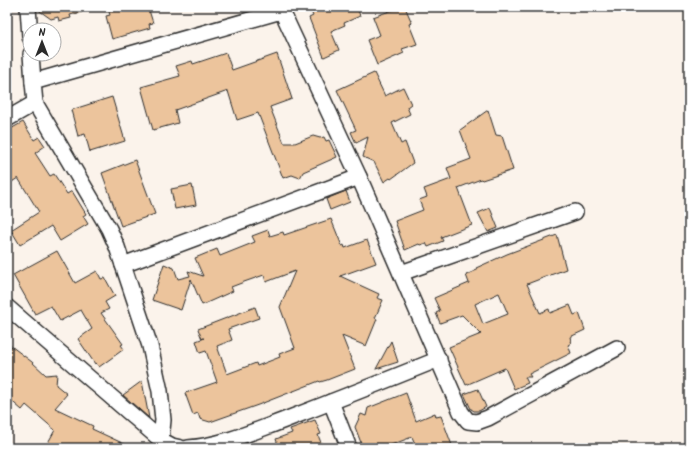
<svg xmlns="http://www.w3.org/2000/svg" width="696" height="455" font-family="Kalam,sans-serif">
  <rect width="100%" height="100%" fill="#fbf3eb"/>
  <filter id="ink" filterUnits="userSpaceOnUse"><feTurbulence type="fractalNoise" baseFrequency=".025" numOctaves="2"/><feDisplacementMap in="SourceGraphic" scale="8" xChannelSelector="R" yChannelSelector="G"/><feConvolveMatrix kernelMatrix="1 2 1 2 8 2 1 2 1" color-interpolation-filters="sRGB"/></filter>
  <g filter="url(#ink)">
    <!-- building -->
    <g fill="#ecc49c" stroke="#2b2b2b" fill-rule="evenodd">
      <polygon points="37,7 82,7 82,12 70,15 71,18 59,21 58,17 51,19 37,9"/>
      <polygon points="115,7 148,7 153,23 149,24 150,28 112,39 106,16 110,15 109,12 116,10"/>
      <polygon points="309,7 357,7 360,16 344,23 345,25 331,31 339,50 324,57 309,18 313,16"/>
      <polygon points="401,7 405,7 412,23 409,24 417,44 402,49 404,53 377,65 367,40 380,35 373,17"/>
      <polygon points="226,53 232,70 277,54 292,99 270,107 284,143 295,143 313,136 320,138 324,137 326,141 329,140 337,157 303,172 300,178 292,175 283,178 258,113 237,120 228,91 175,110 178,123 153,130 141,87 180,76 176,66 192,61 193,64"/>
      <polygon points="374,73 385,96 403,87 411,104 407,107 410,114 392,123 401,144 405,142 413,163 391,179 390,178 384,182 374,162 363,157 368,137 356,143 351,132 356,130 337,90"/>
      <polygon points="112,97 125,141 90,152 85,134 78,136 71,110"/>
      <polygon points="488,110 496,135 502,136 513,170 482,180 481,179 458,188 472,225 441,237 443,241 428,247 426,243 420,245 419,244 405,250 395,221 423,210 419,200 427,197 424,189 451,179 447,168 471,159 460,130"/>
      <polygon points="23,122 34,140 39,137 45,146 35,153 50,176 54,174 67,194 72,191 86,214 83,216 88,224 60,241 51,226 20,245 11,230 39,212 18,178 7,185 7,131"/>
      <polygon points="135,160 155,214 121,226 102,173"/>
      <polygon points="192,185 196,205 175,209 171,189"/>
      <polygon points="346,191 350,202 330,210 326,199"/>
      <polygon points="490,208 498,228 488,232 478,213"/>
      <polygon points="331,219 342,246 344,245 345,248 367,240 376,263 340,276 379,294 377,298 383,300 375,318 377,319 366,346 342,336 355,369 327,380 320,382 319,381 258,405 210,422 200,419 198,413 193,415 185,393 217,382 206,351 200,353 196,341 204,338 202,339 198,329 255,307 259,318 228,329 232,340 217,346 227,374 256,363 257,366 280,357 279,354 295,348 280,307 295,271 266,282 264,275 244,282 231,287 233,291 202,305 191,279 181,310 152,300 164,264 174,268 178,279 190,276 188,271 203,276 195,258 217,249 220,256 255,242 252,236 268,230 270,236 283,232 284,235"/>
      <path d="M557 235 566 269 527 284 540 313 549 309 550 313 570 305 574 315 579 313 585 330 570 337 571 341H570L571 343 568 345 571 353 529 374 531 377H525L528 383 514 389 505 368 466 385 449 347 481 334 462 315 440 323 436 313 440 311 434 298 469 283 466 275 477 270 476 268 507 254ZM499 293 508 314 483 324 475 304Z"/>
      <polygon points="57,251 75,283 97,271 101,279 105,278 115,296 105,302 109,309 101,313 123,344 121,345 124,349 99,367 96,363 95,364 78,339 92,329 81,310 60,321 51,306 35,314 13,275"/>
      <polygon points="391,341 398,362 376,369"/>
      <polygon points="7,343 32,362 46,375 57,374 56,385 67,394 55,408 93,426 92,429 133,448 45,448 55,430 26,405 22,410 7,397"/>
      <polygon points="142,381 149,418 123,395"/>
      <polygon points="478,389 486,407 479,411 474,411 471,409 464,394"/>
      <polygon points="406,393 416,421 435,413 436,417 441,416 453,448 417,448 412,437 391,445 392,448 363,448 355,427 361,414 366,416 368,408"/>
      <polygon points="315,420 321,434 318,435 323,448 279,448 276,439 292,433 290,429"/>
    </g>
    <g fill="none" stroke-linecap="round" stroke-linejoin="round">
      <!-- minor casing -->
      <g stroke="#2b2b2b" stroke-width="18">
        <g id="minor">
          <polyline points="28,7 30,37"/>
          <polyline points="280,7 359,177 461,412 468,421 477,422 488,418 617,348"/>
          <polyline points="31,54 33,82"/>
          <polyline points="7,119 35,103"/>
          <polyline points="123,265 359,177"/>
          <polyline points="401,273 575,212"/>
          <polyline points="7,307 161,440 172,446 181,448"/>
          <polyline points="331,402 349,448"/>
          <polyline points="161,440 163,420 160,391 150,346 117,247 109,229 35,103 33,82 281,11"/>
          <path d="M188 448C220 446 252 432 282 421 334 401 387 380 439 359"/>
        </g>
      </g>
      <!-- minor -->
      <use href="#minor" stroke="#fff" stroke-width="15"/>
    </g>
  </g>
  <!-- margin -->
  <rect width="696" height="455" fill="none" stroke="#fff" stroke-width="24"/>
  <rect x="12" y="12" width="672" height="431" fill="none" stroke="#2b2b2b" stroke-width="1.5" filter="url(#ink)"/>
  <!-- north arrow -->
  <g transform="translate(42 42)"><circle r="19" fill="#ffffff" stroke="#aaaaaa"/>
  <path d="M0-3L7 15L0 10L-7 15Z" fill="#2b2b2b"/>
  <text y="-6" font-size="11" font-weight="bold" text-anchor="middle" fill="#2b2b2b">N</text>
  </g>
</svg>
